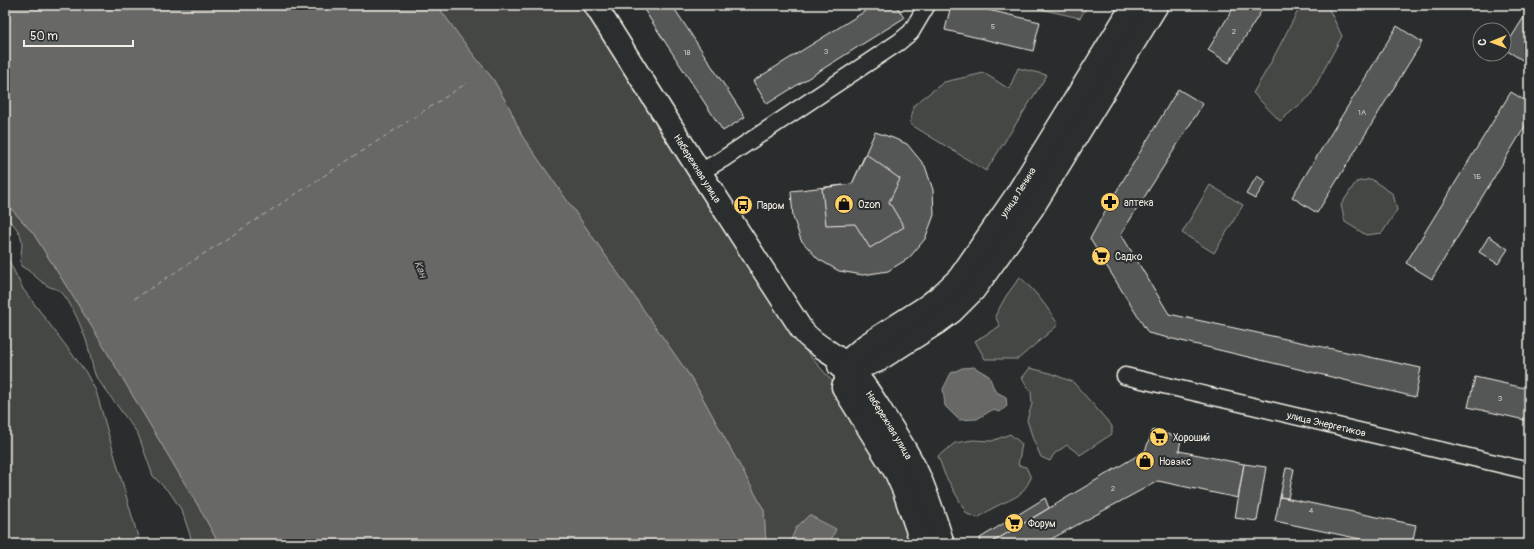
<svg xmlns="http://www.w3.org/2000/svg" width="1534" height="549" font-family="Pangolin,sans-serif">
  <rect width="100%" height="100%" fill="#2a2d2e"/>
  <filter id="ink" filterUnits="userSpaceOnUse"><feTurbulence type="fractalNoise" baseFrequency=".025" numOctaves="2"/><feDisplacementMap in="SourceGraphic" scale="8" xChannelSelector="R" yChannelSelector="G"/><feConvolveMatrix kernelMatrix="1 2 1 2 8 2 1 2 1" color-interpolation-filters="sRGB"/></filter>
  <g filter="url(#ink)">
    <!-- green -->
    <g fill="#444645" stroke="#9c9c96">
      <polygon points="437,5 583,5 730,231 804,349 832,381 895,486 914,544 829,544 836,529 790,541 789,544 766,544 764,510 694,382 522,136 510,109 493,79 468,48"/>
      <polygon points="1022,5 1088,5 1080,18"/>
      <polygon points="1301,5 1327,5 1342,36 1310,96 1280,121 1253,93 1269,66"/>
      <polygon points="1018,68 1047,75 986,171 910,124 914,105 944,82 984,73 1009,89"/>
      <polygon points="1371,179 1393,194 1397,210 1382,233 1366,235 1345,222 1341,205 1356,182"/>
      <polygon points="1210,185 1243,205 1214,253 1182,233"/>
      <path d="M5 202 33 233 92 327 200 509 219 544H195L192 541 182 511 171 494 153 476 138 434 96 377C92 367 91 357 88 347 85 334 70 299 60 291 56 288 50 288 46 285 37 279 31 271 21 266 20 257 22 251 22 243 22 232 12 223 5 216Z"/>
      <polygon points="5,253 23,289 85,371 96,391 140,544 5,544"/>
      <path d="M1020 277C1035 291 1048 307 1058 325L1018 359H985L975 341 1000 326 995 316 1006 296Z"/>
      <polygon points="1030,368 1050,373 1073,382 1112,426 1112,434 1080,455 1067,445 1054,454 1050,461 1041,457 1033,439 1027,420 1032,404 1031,392 1022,378"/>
      <path d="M1010 434 1022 444 1018 465 1026 467 1031 478C1021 498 1015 497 997 506 990 509 984 514 978 518L967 514 945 475 938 456 955 443 973 440 992 441Z"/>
    </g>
    <!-- water -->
    <g fill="#676866" stroke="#9f9f9a">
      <polygon points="5,5 437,5 468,48 493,79 510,109 522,136 694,382 764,510 766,544 219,544 200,509 92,327 33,233 5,202"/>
      <polygon points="974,367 989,376 995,391 1006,397 1007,406 1000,412 992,410 977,419 959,420 945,406 943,389 951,373 962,368"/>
      <polygon points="809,515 836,529 829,544 789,544 796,528"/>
    </g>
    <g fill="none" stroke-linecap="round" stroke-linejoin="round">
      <!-- ferry -->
      <polyline stroke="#b5b3ae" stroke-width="1" stroke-dasharray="5 4" stroke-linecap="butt" points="134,299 467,83"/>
    </g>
    <!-- building -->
    <g fill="#555756" stroke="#f4f1e8">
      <polygon points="641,5 672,5 745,117 723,131"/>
      <polygon points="875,5 896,5 904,18 767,104 753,81"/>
      <polygon points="951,5 967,5 1040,22 1033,51 945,30"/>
      <polygon points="1235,5 1265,5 1229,63 1208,50"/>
      <polygon points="1529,9 1529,64 1504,49"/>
      <polygon points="1397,26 1422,42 1317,213 1292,197"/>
      <polygon points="1178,89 1203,104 1121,234 1169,314 1421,368 1415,397 1148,333 1090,239 1110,202"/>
      <polygon points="1511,92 1529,103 1529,120 1432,279 1406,263"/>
      <polygon points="875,132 893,138 907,144 925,166 933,190 934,215 925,239 909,258 888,271 863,275 839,271 818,259 801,240 793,217 791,191 852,184"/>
      <polygon points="866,154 900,179 889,202 904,227 870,248 855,224 826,225 822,188 852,184"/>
      <polygon points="1257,176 1266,182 1255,199 1246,194"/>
      <polygon points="1489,236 1508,249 1498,264 1479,252"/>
      <polygon points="1475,377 1529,389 1529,421 1468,407"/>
      <polygon points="1153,430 1181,438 1179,451 1244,464 1238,498 1158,481 1042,544 995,544 994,541 1145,451"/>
      <polygon points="1244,464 1266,467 1257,521 1235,518"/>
      <polygon points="1286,468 1294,469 1288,498 1280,497"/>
      <polygon points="1280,497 1416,525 1412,544 1384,544 1275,521"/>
      <polygon points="1045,498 1049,508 994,541 995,544 981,544 980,538"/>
    </g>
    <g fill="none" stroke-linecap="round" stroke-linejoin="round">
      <!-- minor casing -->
      <g stroke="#f4f1e8" stroke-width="19">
        <g id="minor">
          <polyline points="700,172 723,159 899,42 911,32 927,5"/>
          <path id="s1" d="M1125 376 1529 471"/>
        </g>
      </g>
      <!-- secondary casing -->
      <g stroke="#f4f1e8" stroke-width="25">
        <g id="secondary">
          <path id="s2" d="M595 5 700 172 802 330C815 347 834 352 849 367 863 381 873 398 883 414 897 436 912 459 922 483 930 503 937 524 943 544"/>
          <polyline points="839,366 856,368 877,361 937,323 952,312 974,290 1032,209 1157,5"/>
          <polyline points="843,387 896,473 904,491 922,544"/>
          <path id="s3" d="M852 400 848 390 845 372 852 357 866 345 927 306 940 296 959 278 1015 197 1133 5"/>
        </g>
      </g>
      <!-- minor -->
      <use href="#minor" stroke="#2a2d2e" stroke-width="16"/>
      <!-- secondary -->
      <use href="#secondary" stroke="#2a2d2e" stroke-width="22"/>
    </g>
  </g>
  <!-- icons -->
  <defs>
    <g id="pharmacy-disc" transform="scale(1)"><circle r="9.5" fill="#ffd166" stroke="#2a2d2e"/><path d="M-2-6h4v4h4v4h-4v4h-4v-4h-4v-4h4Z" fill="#111"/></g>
    <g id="shop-disc" transform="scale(1)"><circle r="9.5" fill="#ffd166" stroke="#2a2d2e"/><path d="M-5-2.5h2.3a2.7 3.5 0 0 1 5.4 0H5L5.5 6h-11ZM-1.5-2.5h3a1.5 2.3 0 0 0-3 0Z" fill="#111"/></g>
    <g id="bus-disc" transform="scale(1)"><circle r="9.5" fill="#ffd166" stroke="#2a2d2e"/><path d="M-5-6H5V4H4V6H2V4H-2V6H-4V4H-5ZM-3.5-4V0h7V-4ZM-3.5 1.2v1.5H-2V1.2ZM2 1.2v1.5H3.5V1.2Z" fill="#111"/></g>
    <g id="supermarket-disc" transform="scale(1)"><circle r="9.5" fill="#ffd166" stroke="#2a2d2e"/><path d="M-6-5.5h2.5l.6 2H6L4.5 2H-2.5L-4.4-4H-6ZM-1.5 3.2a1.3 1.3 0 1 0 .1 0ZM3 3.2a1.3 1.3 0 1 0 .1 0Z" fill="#111"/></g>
  </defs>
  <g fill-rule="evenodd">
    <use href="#pharmacy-disc" x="1110" y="202"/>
    <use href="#shop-disc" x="844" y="204"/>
    <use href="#bus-disc" x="743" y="205"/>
    <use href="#supermarket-disc" x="1101" y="256"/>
    <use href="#supermarket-disc" x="1159" y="437"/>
    <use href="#shop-disc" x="1145" y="461"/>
    <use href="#supermarket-disc" x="1014" y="523"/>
  </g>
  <g text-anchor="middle" stroke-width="4" stroke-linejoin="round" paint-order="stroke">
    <!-- number labels -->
    <g font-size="8" fill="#cccac4">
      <text x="993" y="29">5</text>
      <text x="1234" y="34">2</text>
      <text x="826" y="54">3</text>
      <text x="687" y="55">18</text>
      <text x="1362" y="115">1А</text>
      <text x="1477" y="179">1Б</text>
      <text x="1500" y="401">3</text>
      <text x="1113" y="491">2</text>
      <text x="1311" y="513">4</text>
    </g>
    <!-- street labels -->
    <g font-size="10" fill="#f4f1e8" stroke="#2a2d2e">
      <text dy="4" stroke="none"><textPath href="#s2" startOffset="193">Набережная улица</textPath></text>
      <text dy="4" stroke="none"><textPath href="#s3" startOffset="283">улица Ленина</textPath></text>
      <text dy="4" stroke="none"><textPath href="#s1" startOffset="207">улица Энергетиков</textPath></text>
      <text dy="4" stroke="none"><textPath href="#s2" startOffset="516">Набережная улица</textPath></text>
    </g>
    <!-- poi labels -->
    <g font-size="10" fill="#f4f1e8" stroke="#2a2d2e" text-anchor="start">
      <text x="1124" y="206">аптека</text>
      <text x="858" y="208">Ozon</text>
      <text x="757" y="209">Паром</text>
      <text x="1115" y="260">Садко</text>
      <text x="1173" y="441">Хороший</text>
      <text x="1159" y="465">Новэкс</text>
      <text x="1028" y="527">Форум</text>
    </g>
    <!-- water labels -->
    <g font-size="11" font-style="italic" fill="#b5b3ae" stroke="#2a2d2e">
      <text transform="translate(421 269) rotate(70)" y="4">Кан</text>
    </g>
  </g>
  <!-- margin -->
  <rect width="1534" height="549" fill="none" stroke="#2a2d2e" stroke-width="20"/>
  <rect x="10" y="10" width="1514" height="529" fill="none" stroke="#f4f1e8" stroke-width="1.5" filter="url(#ink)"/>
  <!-- north arrow -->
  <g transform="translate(1492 42) rotate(269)"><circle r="19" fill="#2a2d2e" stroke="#7b7b78"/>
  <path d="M0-3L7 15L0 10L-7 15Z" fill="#ffd166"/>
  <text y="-6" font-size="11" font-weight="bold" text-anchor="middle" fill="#f4f1e8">С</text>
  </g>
  <!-- scale -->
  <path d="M24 40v6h109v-6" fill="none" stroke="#f4f1e8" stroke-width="2"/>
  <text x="30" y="40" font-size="12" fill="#f4f1e8" stroke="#2a2d2e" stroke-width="3" paint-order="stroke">50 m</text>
</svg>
